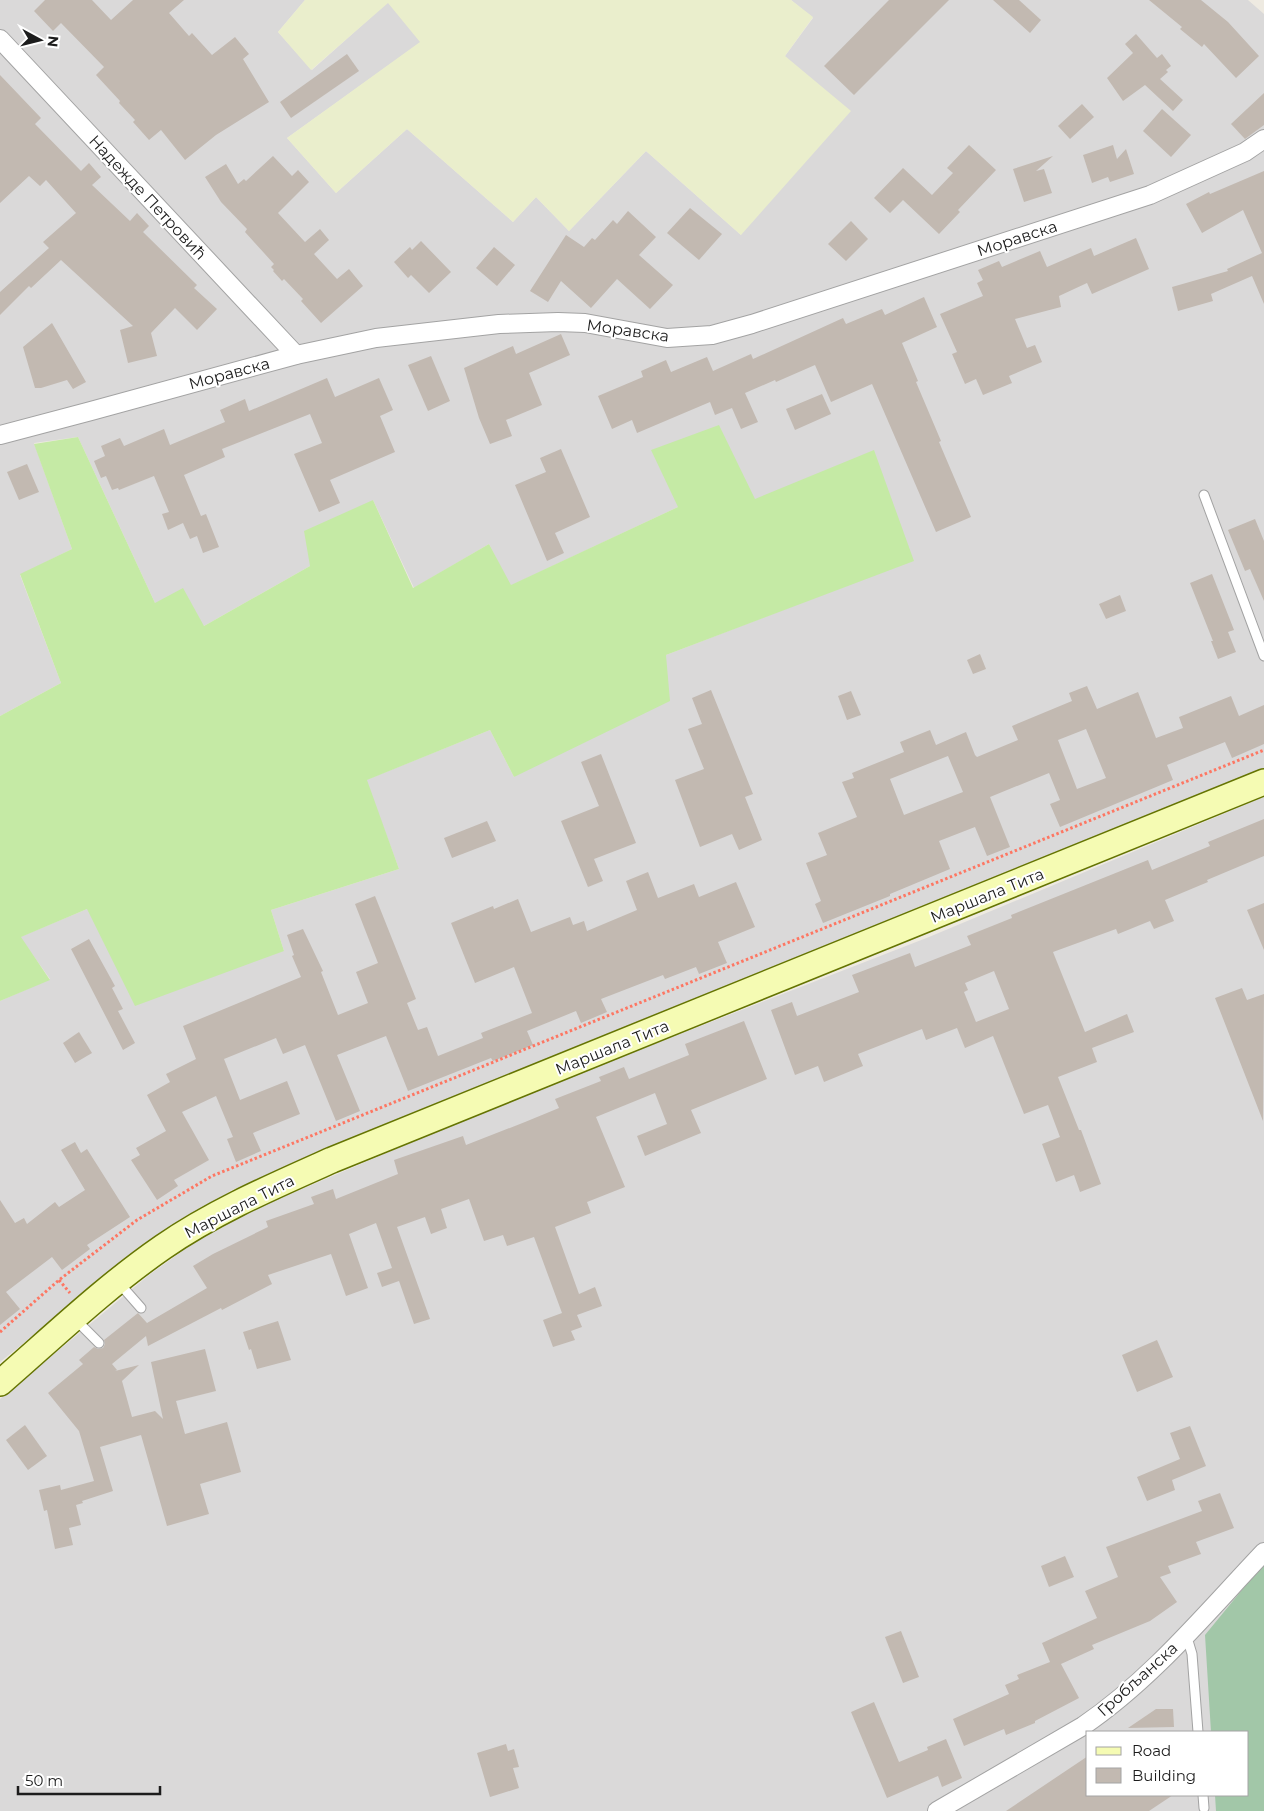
<svg xmlns="http://www.w3.org/2000/svg" width="1264" height="1811" font-family="Montserrat,sans-serif">
  <rect width="100%" height="100%" fill="#eeeae1"/>
  <!-- residential -->
  <g fill="#dad9d9" fill-rule="evenodd">
    <polygon points="0,0 305,0 278,32 312,70 388,2 421,42 287,138 336,193 407,129 513,222 536,197 569,231 646,151 741,235 785,56 813,18 791,0 1248,0 1264,14 1264,770 232,1190 152,1241 0,1362 0,1001 50,979 20,937 87,909 284,951 271,910 399,869 366,780 490,730 514,777 666,655 913,560 755,499 678,507 510,586 489,544 414,588 373,500 310,566 204,626 155,603 78,437 34,443 72,549 20,575 61,683 0,716"/>
    <path d="M1264 797V1811H0V1399L149 1275 220 1224 511 1100 929 937ZM1088 1732H1248V1795H1088Z"/>
  </g>
  <!-- farmland -->
  <polygon fill="#eaeecc" points="305,0 791,0 813,17 785,56 851,111 741,235 646,151 569,231 536,197 513,222 407,129 336,193 287,138 420,42 388,3 311,70 278,32"/>
  <!-- grass -->
  <polygon fill="#c5eaa5" points="719,425 755,499 874,450 914,561 666,655 670,701 514,777 490,730 367,780 399,869 271,910 284,951 135,1006 87,909 21,937 50,980 0,1001 0,716 61,683 20,574 72,549 34,444 78,437 155,603 183,588 204,626 310,566 304,531 373,500 413,588 489,544 511,585 678,507 651,450"/>
  <!-- cemetery -->
  <polygon fill="#a2c7a8" points="1264,1563 1264,1811 1216,1811 1215,1795 1248,1795 1248,1732 1211,1732 1205,1635"/>
  <!-- building -->
  <g fill="#c2b9b1" fill-rule="evenodd">
    <polygon points="45,0 92,0 111,20 133,0 184,0 169,13 189,36 192,33 212,55 235,37 249,54 243,59 269,102 216,135 185,160 161,130 149,140 133,122 135,120 119,103 120,101 96,75 104,67 61,23 53,31 34,11"/>
    <polygon points="889,0 949,0 854,95 824,66"/>
    <polygon points="993,0 1019,0 1041,20 1030,33"/>
    <polygon points="1149,0 1201,0 1228,22 1259,56 1236,78 1204,44 1202,47 1180,29 1182,27"/>
    <polygon points="1136,34 1157,58 1162,54 1171,66 1166,70 1168,72 1160,79 1183,100 1173,111 1145,85 1123,101 1107,78 1133,53 1125,44"/>
    <polygon points="347,54 359,71 291,118 280,102"/>
    <polygon points="0,75 41,118 35,124 81,171 89,163 101,177 92,185 130,221 137,213 149,226 143,232 197,285 194,288 217,309 197,330 175,308 151,333 157,356 128,363 120,330 133,326 61,260 31,288 29,286 0,315 0,292 49,248 43,242 76,213 46,180 40,186 29,176 0,203"/>
    <polygon points="1264,93 1264,125 1245,139 1231,124"/>
    <polygon points="1082,104 1094,117 1070,139 1058,126"/>
    <polygon points="1162,109 1191,135 1171,157 1143,131"/>
    <polygon points="969,145 996,170 958,210 960,212 939,234 903,200 890,213 874,198 903,168 932,195 953,173 947,168"/>
    <polygon points="1113,145 1117,159 1126,149 1134,174 1110,182 1108,177 1092,183 1083,155"/>
    <polygon points="273,156 292,176 298,170 309,182 278,213 305,242 320,229 329,240 314,254 337,279 349,269 363,286 321,323 301,301 303,299 284,279 282,281 273,271 274,270 271,267 274,264 245,232 247,229 221,202 205,177 226,164 238,184 244,179 246,181"/>
    <polygon points="1053,156 1036,171 1044,169 1052,193 1024,202 1013,169"/>
    <polygon points="1264,171 1264,304 1252,276 1211,294 1213,301 1178,311 1172,287 1228,271 1227,269 1262,253 1243,210 1202,233 1186,204 1209,192 1210,194"/>
    <polygon points="690,208 722,234 699,260 667,233"/>
    <polygon points="628,211 656,237 639,255 673,285 650,309 617,279 591,308 561,281 548,302 530,291 566,235 584,247 592,238 595,240 613,220 617,224"/>
    <polygon points="851,221 868,239 846,261 828,244"/>
    <polygon points="1136,238 1149,269 1092,294 1087,283 1059,296 1061,307 1015,319 1027,348 1035,345 1042,362 1009,376 1012,383 983,395 976,379 965,384 952,354 957,352 940,314 983,296 977,283 983,280 978,270 999,261 1002,267 1040,251 1047,267 1091,248 1094,256"/>
    <polygon points="421,241 451,272 429,293 411,275 408,278 394,262 410,247 412,250"/>
    <polygon points="494,247 515,265 497,286 476,268"/>
    <polygon points="924,297 937,327 902,343 918,381 916,382 941,441 939,442 971,517 936,532 872,384 831,402 815,365 776,382 775,380 745,393 758,422 741,429 732,408 715,415 710,402 637,433 632,420 612,429 598,396 643,377 641,371 666,360 671,372 707,357 713,371 751,354 753,359 843,318 846,324 882,309 885,315"/>
    <polygon points="52,323 86,382 73,389 67,380 41,388 35,388 23,347"/>
    <polygon points="561,334 570,355 529,373 542,405 506,420 512,436 490,444 479,418 464,368 513,346 516,354"/>
    <polygon points="431,356 450,401 428,411 408,365"/>
    <polygon points="327,378 335,397 379,378 393,410 380,416 395,452 330,480 340,503 319,512 294,454 322,443 310,414 222,449 225,457 184,475 201,516 206,514 219,547 203,553 197,536 190,539 183,523 168,530 162,514 169,512 154,476 119,490 118,488 112,490 106,476 101,478 94,461 105,456 101,446 120,438 124,446 164,429 170,445 225,422 220,410 245,399 249,411"/>
    <polygon points="822,394 831,414 795,430 786,409"/>
    <polygon points="561,449 590,517 555,533 564,553 547,561 515,485 546,472 540,458"/>
    <polygon points="27,464 39,492 19,500 7,472"/>
    <polygon points="1255,519 1264,541 1264,601 1250,569 1245,571 1228,530"/>
    <polygon points="1212,574 1234,630 1228,632 1236,652 1218,659 1211,641 1213,641 1190,583"/>
    <polygon points="1120,595 1126,611 1106,619 1099,604"/>
    <polygon points="980,654 986,669 973,674 967,660"/>
    <path d="M1087 686 1097 709 1138 692 1156 738 1183 728 1179 717 1231 696 1239 716 1264 705V744L1232 758 1225 742 1167 765 1173 780 1060 827 1050 804 1060 800 1049 773 990 797 1010 847 987 856 975 827 939 841 950 869 890 894V896L823 923 815 904 821 901 806 863 827 855 818 833 857 817 842 782 854 778 852 773 904 752 900 742 930 730 936 745 966 732 975 755 977 757 1018 740 1012 726 1072 701 1069 693ZM1086 729 1106 778 1077 789 1058 740ZM948 756 963 792 904 815 890 779Z"/>
    <polygon points="711,690 753,794 745,797 762,840 739,850 732,834 700,847 675,780 704,769 688,729 702,724 692,698"/>
    <polygon points="851,691 861,715 847,720 838,696"/>
    <polygon points="601,754 636,843 594,859 603,881 588,887 561,821 599,806 581,762"/>
    <path d="M1264 819V856L1207 880 1208 882 1165 900 1174 921 1154 929 1150 921 1118 934 1116 929 1053 952 1085 1032 1127 1014 1134 1032 1092 1048 1097 1062 1058 1077 1079 1130H1081L1101 1184 1080 1192 1074 1175 1056 1182 1042 1144 1060 1137 1048 1105 1024 1114 993 1036 965 1048 957 1028 926 1040 922 1029 858 1054 863 1066 824 1082 818 1066 795 1075 771 1010 792 1002 797 1016 859 992 852 975 910 953 915 967 971 945 967 936 1012 918 1011 915 1148 860 1152 870 1210 846 1208 842ZM994 971 1009 1009 976 1022 964 992 968 990 965 983Z"/>
    <polygon points="487,821 496,841 452,858 444,838"/>
    <polygon points="648,872 658,898 694,884 699,897 736,882 755,927 718,942 727,963 699,974 696,967 665,979 663,975 601,999 607,1012 581,1023 576,1011 527,1031 533,1045 493,1061 491,1058 408,1091 386,1036 337,1055 360,1111 336,1121 305,1045 283,1054 276,1038 224,1059 240,1100 287,1081 300,1114 253,1133 261,1151 236,1162 227,1139 233,1137 216,1096 182,1112 209,1160 174,1180 178,1186 157,1200 131,1160 140,1155 136,1148 166,1131 147,1095 170,1082 166,1074 196,1059 183,1026 301,977 292,956 294,955 287,935 303,929 323,971 321,972 338,1015 368,1003 356,972 378,963 355,904 375,896 416,999 407,1003 418,1030 427,1027 438,1056 483,1038 481,1033 532,1013 514,967 475,983 451,923 493,906 494,909 518,899 531,932 570,917 573,925 584,921 587,931 637,910 626,881"/>
    <polygon points="1264,903 1264,950 1247,910"/>
    <polygon points="89,939 115,986 112,988 123,1009 118,1011 135,1043 123,1050 71,949"/>
    <polygon points="1242,988 1247,1000 1264,994 1263,1121 1215,998"/>
    <polygon points="744,1021 767,1079 691,1110 701,1133 645,1156 637,1136 667,1124 655,1093 596,1117 625,1187 587,1202 591,1213 555,1227 579,1294 595,1287 602,1306 577,1315 582,1327 571,1331 575,1340 553,1347 543,1320 562,1313 534,1237 507,1246 503,1235 484,1241 469,1199 441,1209 447,1228 431,1234 425,1217 397,1227 430,1319 414,1324 399,1281 382,1287 377,1273 392,1268 376,1223 349,1234 368,1288 346,1296 331,1254 268,1275 272,1284 222,1310 221,1308 148,1346 146,1336 112,1364 117,1370 115,1371 139,1365 122,1381 132,1417 155,1411 163,1419 151,1362 205,1349 216,1391 176,1401 185,1434 227,1422 241,1472 200,1484 209,1514 167,1526 141,1435 100,1447 113,1491 82,1501 83,1503 76,1505 81,1525 69,1528 73,1545 55,1549 47,1510 44,1511 39,1490 60,1485 61,1490 94,1481 79,1431 48,1393 83,1364 79,1360 94,1347 98,1349 103,1348 105,1344 104,1340 138,1313 147,1323 207,1288 193,1266 213,1254 268,1227 266,1221 314,1204 311,1197 333,1189 336,1199 398,1174 394,1160 463,1136 466,1145 525,1122 559,1108 555,1099 601,1081 599,1077 624,1067 629,1079 689,1055 685,1044"/>
    <polygon points="79,1032 92,1053 75,1063 63,1043"/>
    <polygon points="75,1142 81,1153 87,1149 130,1217 87,1245 90,1249 62,1270 52,1257 6,1292 20,1309 0,1325 0,1200 15,1223 24,1218 27,1224 55,1202 59,1207 85,1190 61,1150"/>
    <polygon points="278,1321 291,1360 257,1369 251,1349 249,1350 243,1332"/>
    <polygon points="1157,1340 1173,1377 1137,1392 1122,1355"/>
    <polygon points="25,1425 47,1456 28,1470 6,1440"/>
    <polygon points="1190,1426 1206,1466 1172,1480 1175,1490 1147,1501 1137,1477 1180,1459 1170,1433"/>
    <polygon points="1220,1493 1234,1528 1196,1542 1201,1554 1168,1566 1171,1573 1160,1577 1177,1602 1150,1621 1092,1645 1094,1649 1061,1664 1079,1698 1035,1721 1035,1723 1006,1735 1004,1729 964,1746 953,1719 1009,1694 1005,1685 1019,1679 1017,1675 1050,1662 1042,1643 1097,1618 1085,1591 1118,1577 1106,1547 1202,1511 1198,1501"/>
    <polygon points="1065,1556 1074,1577 1049,1587 1041,1566"/>
    <polygon points="901,1631 919,1677 903,1683 885,1637"/>
    <polygon points="874,1702 899,1762 928,1750 927,1747 946,1739 962,1778 942,1787 938,1776 887,1798 851,1712"/>
    <polygon points="1156,1709 1173,1709 1174,1727 1128,1728"/>
    <polygon points="506,1744 508,1751 514,1749 519,1767 513,1768 519,1788 490,1797 477,1753"/>
    <polygon points="1088,1756 1088,1795 1173,1795 1149,1811 1006,1811"/>
  </g>
  <g fill="none" stroke-linecap="round" stroke-linejoin="round">
    <!-- lane casing -->
    <g stroke="#a3a3a3" stroke-width="11">
      <g id="lane">
        <polyline points="1204,495 1264,656"/>
        <polyline points="119,1283 141,1308"/>
        <polyline points="74,1318 99,1343"/>
        <polyline points="1184,1636 1189,1644 1192,1654 1198,1732"/>
        <polyline points="1203,1795 1204,1808"/>
      </g>
    </g>
    <!-- street casing -->
    <g stroke="#a3a3a3" stroke-width="20">
      <g id="street">
        <polyline points="0,39 296,355"/>
        <polyline points="0,435 91,411 296,355 376,338 499,324 558,322 585,323 667,338 712,335 752,324 1150,195 1245,152 1264,139"/>
        <path d="M937 1811 1083 1726C1152 1679 1207 1612 1264 1552"/>
      </g>
    </g>
    <!-- secondary casing -->
    <g stroke="#657402" stroke-width="28">
      <path id="secondary" d="M0 1383C53 1337 105 1287 163 1247 215 1211 274 1186 332 1160L1264 782"/>
    </g>
    <!-- path -->
    <g stroke="#fd7763" stroke-width="3" stroke-dasharray="2.5 2.5" stroke-linecap="butt">
      <polyline points="59,1280 70,1293"/>
      <polyline points="0,1332 59,1280 137,1220 212,1176 1264,750"/>
    </g>
    <!-- lane -->
    <use href="#lane" stroke="#fff" stroke-width="9"/>
    <!-- street -->
    <use href="#street" stroke="#fff" stroke-width="18"/>
    <!-- secondary -->
    <use href="#secondary" stroke="#f5fbb3" stroke-width="25"/>
  </g>
  <g text-anchor="middle" stroke-width="4" stroke-linejoin="round" paint-order="stroke">
    <!-- street labels -->
    <g font-size="16" fill="#1c1c1c" stroke="#fff">
      <text transform="translate(148 197) rotate(47)" y="6">Надежде Петровић</text>
      <text transform="translate(1017 238) rotate(-18)" y="6">Моравска</text>
      <text transform="translate(628 330) rotate(8)" y="6">Моравска</text>
      <text transform="translate(229 373) rotate(-15)" y="6">Моравска</text>
      <text transform="translate(987 895) rotate(-22)" y="6">Маршала Тита</text>
      <text transform="translate(612 1047) rotate(-22)" y="6">Маршала Тита</text>
      <text transform="translate(239 1206) rotate(-27)" y="6">Маршала Тита</text>
      <text transform="translate(1137 1679) rotate(-42)" y="6">Гробљанска</text>
    </g>
  </g>
  <!-- legend -->
  <rect x="1086" y="1731" width="162" height="65" fill="#ffffff" stroke="#a4a4a4"/>
  <rect x="1096" y="1747" width="25" height="8" fill="#f5fbb3" stroke="#a4a4a4"/>
  <text x="1132" y="1756" font-size="15" fill="#1c1c1c">Road</text>
  <rect x="1096" y="1768" width="25" height="15" fill="#c2b9b1" stroke="#a4a4a4"/>
  <text x="1132" y="1781" font-size="15" fill="#1c1c1c">Building</text>
  <!-- north arrow -->
  <g transform="translate(40 40) rotate(97)" stroke="#ffffff" stroke-width="4" paint-order="stroke">
  <path d="M0-4L9 19L0 12L-9 19Z" fill="#1c1c1c"/>
  <text y="-8" font-size="14" font-weight="bold" text-anchor="middle" fill="#1c1c1c">N</text>
  </g>
  <!-- scale -->
  <path d="M18 1786v8h142v-8" fill="none" stroke="#1c1c1c" stroke-width="2.5"/>
  <text x="25" y="1786" font-size="15" fill="#1c1c1c" stroke="#ffffff" stroke-width="4" paint-order="stroke">50 m</text>
</svg>
